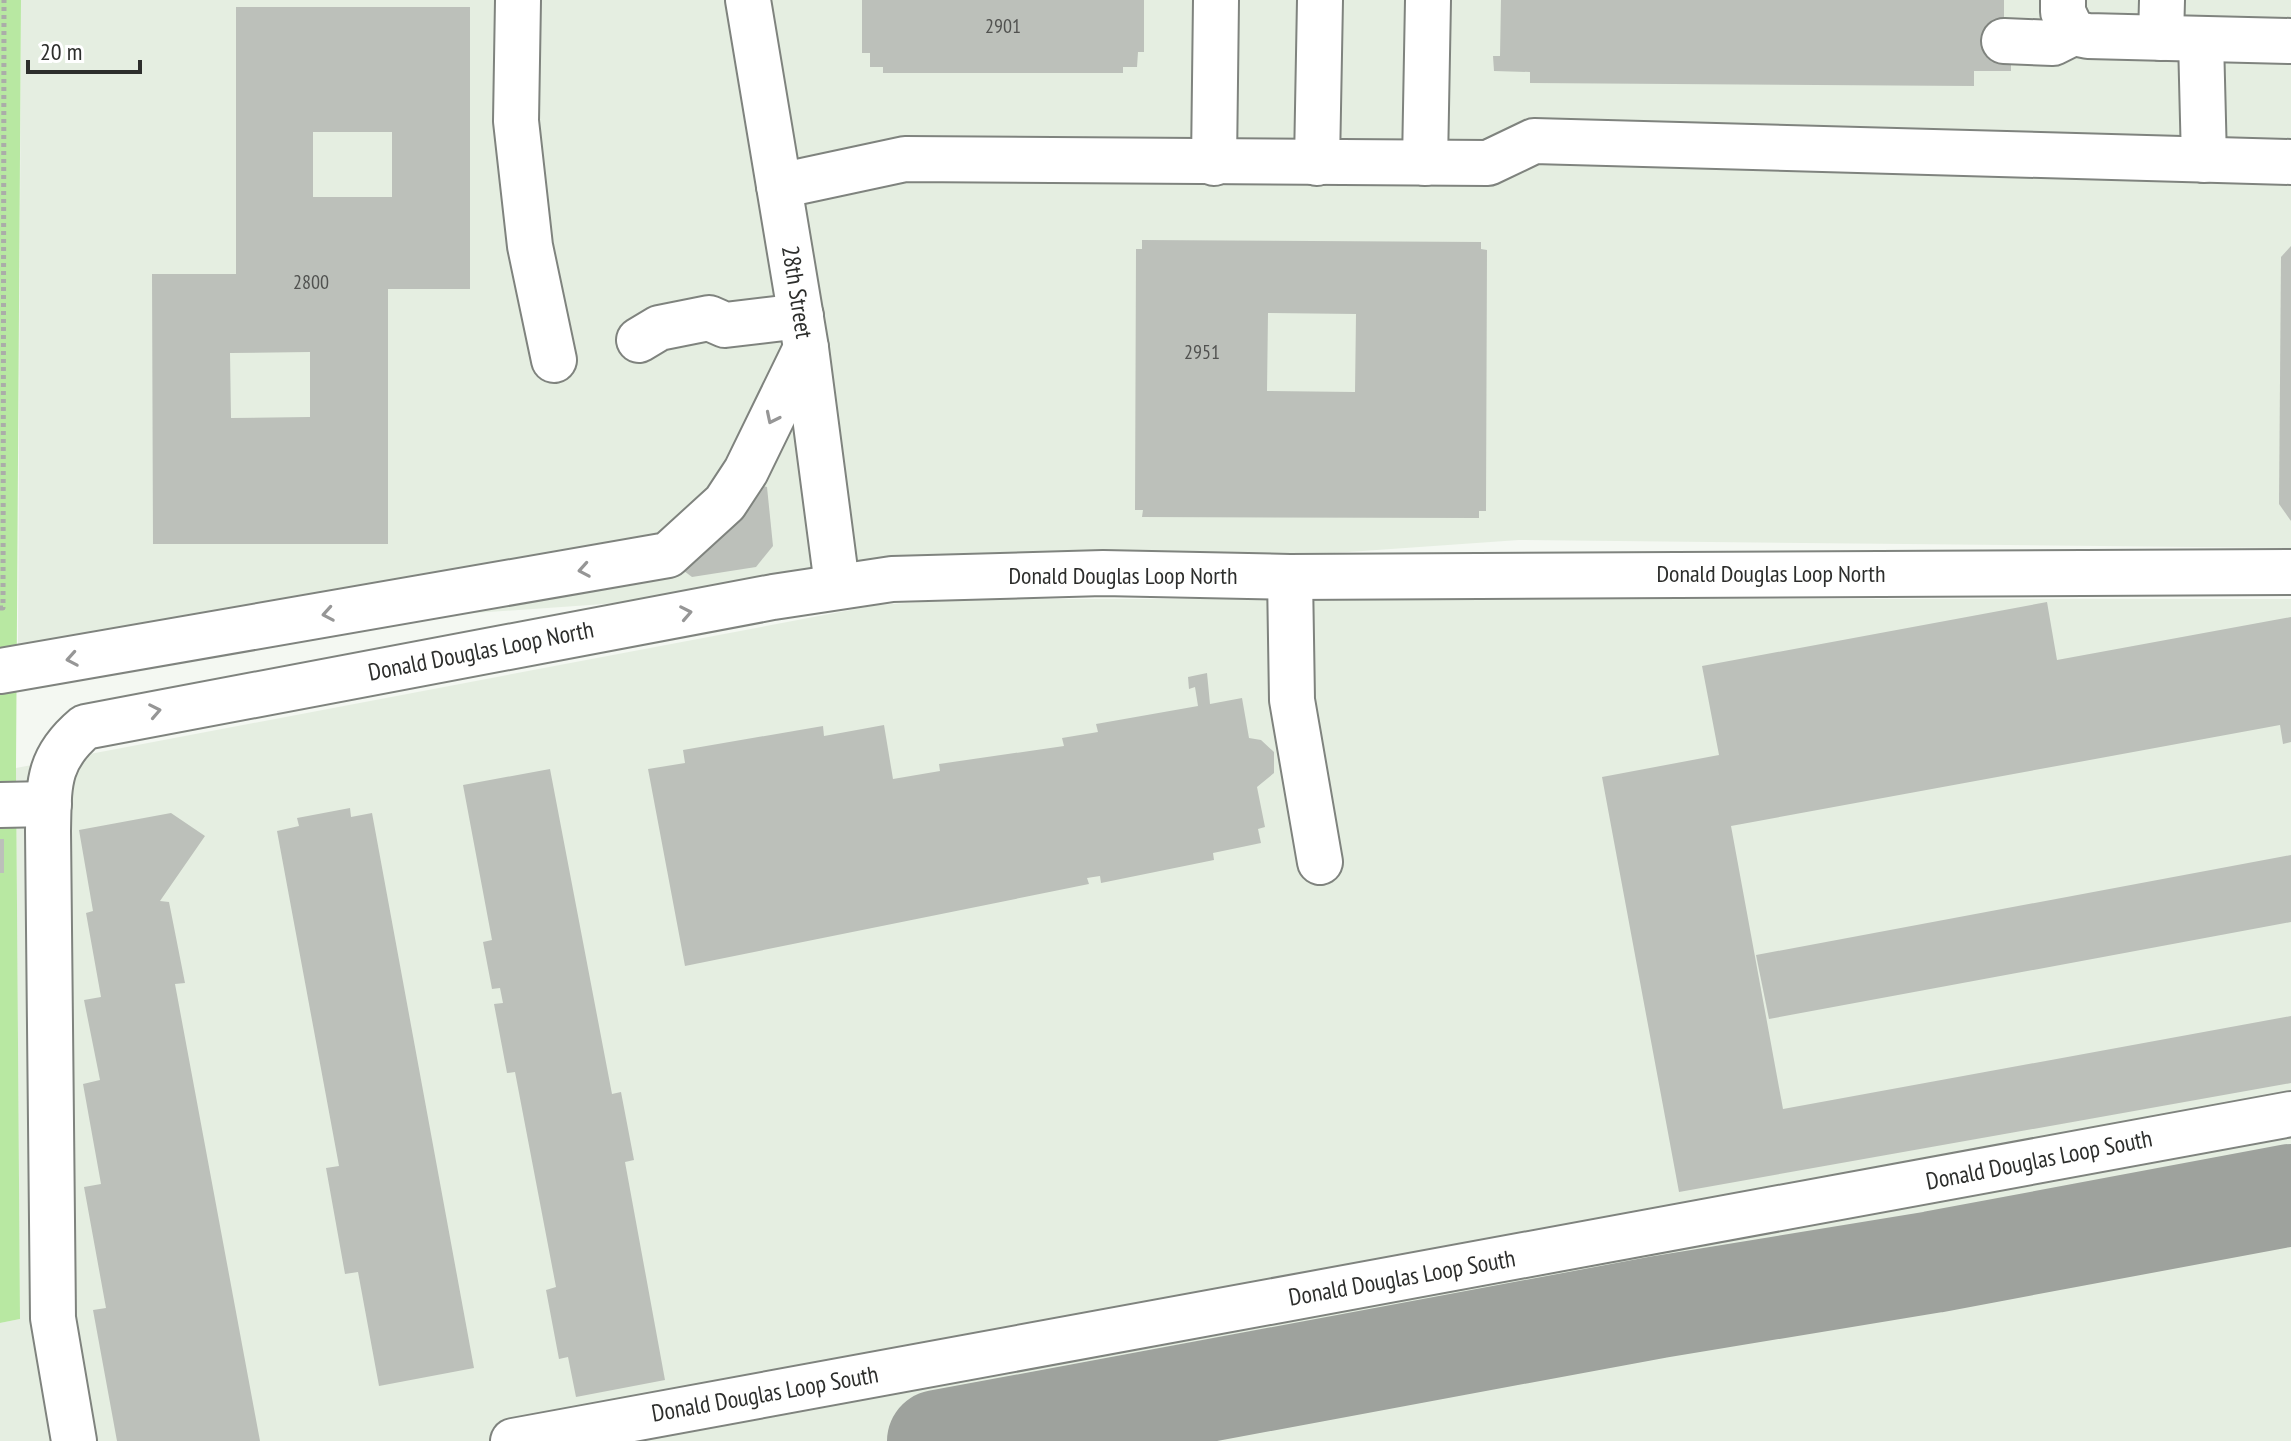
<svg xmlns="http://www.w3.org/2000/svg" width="2291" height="1441" font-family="'PT Sans Narrow',sans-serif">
  <rect width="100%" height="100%" fill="#f4f8f2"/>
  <!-- built -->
  <g fill="#e5eee1">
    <polygon points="21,0 2291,0 2291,548 1519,540 18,645"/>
    <polygon points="965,599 2291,599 2291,1441 0,1441 0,1323 20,1319 16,768 877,605"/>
  </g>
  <!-- green -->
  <polygon fill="#b8e8a2" points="0,0 21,0 16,768 20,1319 0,1323"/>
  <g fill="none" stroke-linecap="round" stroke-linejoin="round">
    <!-- taxiway -->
    <polyline stroke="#9ea29d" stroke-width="102" points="938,1441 1659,1307 1933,1262 2291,1195"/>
  </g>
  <!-- building -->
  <g fill="#bcc0ba" fill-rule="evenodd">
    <polygon points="862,0 1144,0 1144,52 1138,52 1137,67 1123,67 1123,73 883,73 883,67 870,67 870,53 862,53"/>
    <polygon points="1501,0 2004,0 2004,41 2011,56 2011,71 1974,71 1974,86 1530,83 1530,72 1494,71 1493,56 1500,56"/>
    <path d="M236 7H470V289H388V544H153L152 274H236ZM313 132H392V197H313ZM310 352V417L231 418 230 353Z"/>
    <path d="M1142 240 1481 242V249L1487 250 1486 511H1479V518L1142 517 1143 510H1135L1136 249H1142ZM1268 313 1356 314 1355 392 1267 391Z"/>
    <polygon points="2291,246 2291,521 2279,504 2281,257"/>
    <polygon points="756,484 767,487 773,546 756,567 692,577 684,571"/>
    <polygon points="2047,602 2057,660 2291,617 2291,742 2283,744 2280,725 1731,826 1783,1109 2291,1016 2291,1083 1679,1192 1602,777 1719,755 1702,666"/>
    <polygon points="1207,673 1210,704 1242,698 1249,738 1261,740 1274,752 1274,773 1257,787 1265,827 1258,829 1261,843 1213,853 1214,860 1101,883 1100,876 1087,878 1089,884 685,966 648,769 685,763 683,750 823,726 824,736 884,725 893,779 940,771 939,764 1064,746 1062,738 1098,732 1096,724 1198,706 1195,687 1189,689 1188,677"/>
    <polygon points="550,769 612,1094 621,1092 634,1160 625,1162 665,1380 576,1397 568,1357 559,1359 546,1290 556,1287 515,1072 507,1073 494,1004 503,1003 500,988 492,989 483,942 492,940 463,785"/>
    <polygon points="350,808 351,817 372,813 474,1368 379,1386 358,1272 345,1274 326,1168 339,1166 277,831 299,826 297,818"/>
    <polygon points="171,813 205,836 160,901 169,902 185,983 175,984 260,1441 117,1441 93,1310 106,1308 84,1187 101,1184 83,1084 100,1080 84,1000 101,997 86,913 93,911 79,830"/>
    <rect x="0" y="839" width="4" height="34"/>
    <polygon points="2291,855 2291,922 1769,1019 1756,955"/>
  </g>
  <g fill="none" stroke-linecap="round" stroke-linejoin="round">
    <!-- minor casing -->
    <g stroke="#7f837e" stroke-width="48">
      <g id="minor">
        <polyline points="518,0 516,121 530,246 554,360"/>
        <polyline points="748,0 806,348 837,585"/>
        <polyline points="2063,0 2063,12 2073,33 2088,36 2291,41"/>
        <polyline points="2161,38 2162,0"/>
        <polyline points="2201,40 2204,160"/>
        <polyline points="2004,41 2053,43 2073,33"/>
        <polyline points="1214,163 1216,0"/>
        <polyline points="1317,163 1320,0"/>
        <polyline points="1425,163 1428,0"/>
        <polyline points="779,186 905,159 1488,163 1534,141 2291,162"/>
        <polyline points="639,340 659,328 709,318 725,325 801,316"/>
        <polyline points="1290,577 1292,700 1320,862"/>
        <polyline points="0,671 668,555 725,503 746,471 806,348"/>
        <polyline points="0,805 49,804"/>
        <path d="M74 1441 53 1318 48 831C49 784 47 759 85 727L773 597 892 579 1103 573 1290 577 2291 572"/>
        <polyline points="513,1441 2291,1114"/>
      </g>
    </g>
    <!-- path -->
    <polyline stroke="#abada9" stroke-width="5" stroke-dasharray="4 4" stroke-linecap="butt" points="0,608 3,608 4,0"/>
    <!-- minor -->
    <use href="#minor" stroke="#fff" stroke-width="44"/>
  </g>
  <!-- one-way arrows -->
  <defs><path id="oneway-chevron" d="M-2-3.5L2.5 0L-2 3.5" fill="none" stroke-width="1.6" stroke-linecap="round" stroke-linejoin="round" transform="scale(2)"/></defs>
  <g stroke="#969696">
    <use href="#oneway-chevron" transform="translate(772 418) rotate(116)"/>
    <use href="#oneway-chevron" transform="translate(584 570) rotate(170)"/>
    <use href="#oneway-chevron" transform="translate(686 613) rotate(-11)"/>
    <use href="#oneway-chevron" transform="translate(328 614) rotate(170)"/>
    <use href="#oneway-chevron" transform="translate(72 659) rotate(170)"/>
    <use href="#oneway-chevron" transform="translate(155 711) rotate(-11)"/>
  </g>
  <g text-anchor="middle" stroke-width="8" stroke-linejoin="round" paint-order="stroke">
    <!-- number labels -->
    <g font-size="20" fill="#515250">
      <text x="1003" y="33">2901</text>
      <text x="311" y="289">2800</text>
      <text x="1202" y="359">2951</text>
    </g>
    <!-- street labels -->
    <g font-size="24" fill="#2d2e2c" stroke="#fff">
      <text transform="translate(797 292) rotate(81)" y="8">28th Street</text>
      <text x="1771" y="582">Donald Douglas Loop North</text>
      <text x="1123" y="584">Donald Douglas Loop North</text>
      <text transform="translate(481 651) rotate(-11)" y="8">Donald Douglas Loop North</text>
      <text transform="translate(2039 1160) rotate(-11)" y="8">Donald Douglas Loop South</text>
      <text transform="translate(1402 1278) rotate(-10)" y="8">Donald Douglas Loop South</text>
      <text transform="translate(765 1394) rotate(-10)" y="8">Donald Douglas Loop South</text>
    </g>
  </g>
  <!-- scale -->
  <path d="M28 60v12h112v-12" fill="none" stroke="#2d2e2c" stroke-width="4"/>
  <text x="40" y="60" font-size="24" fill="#2d2e2c" stroke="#ffffff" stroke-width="6" paint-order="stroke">20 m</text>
</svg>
